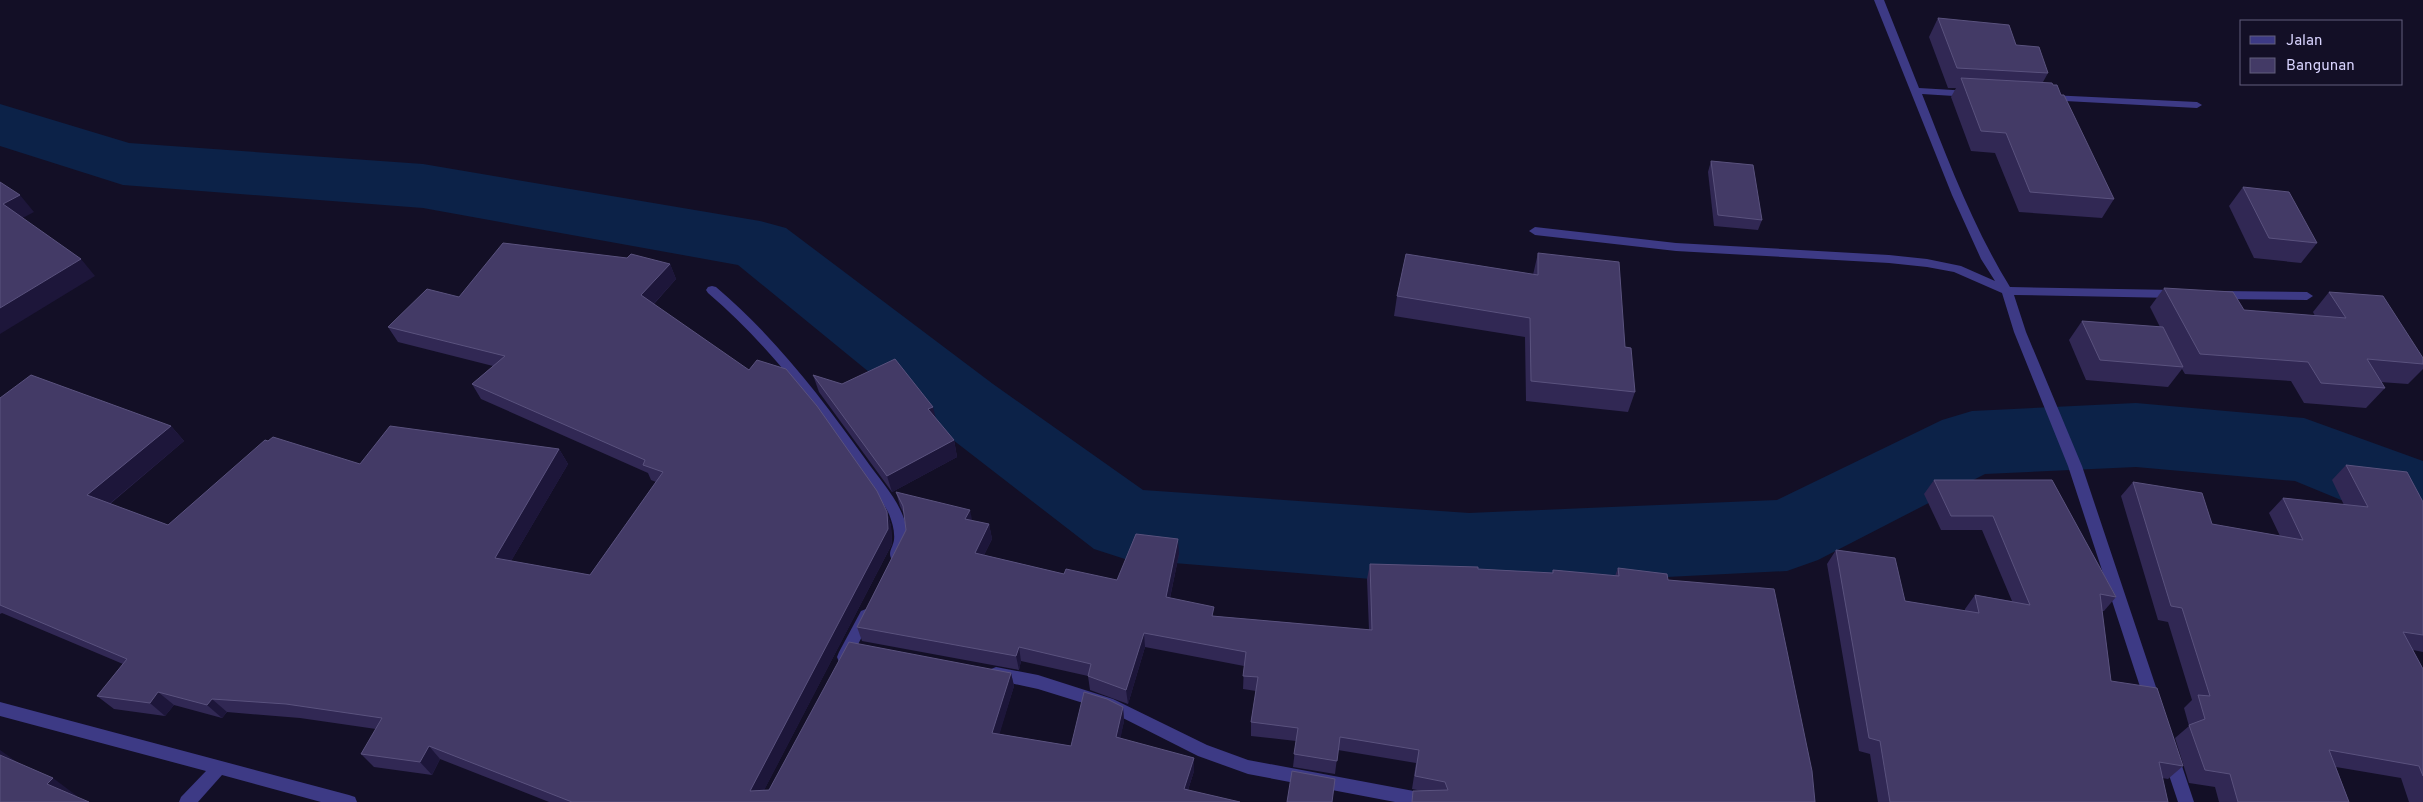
<svg xmlns="http://www.w3.org/2000/svg" width="2423" height="802" font-family="Overpass,sans-serif">
  <rect width="100%" height="100%" fill="#130f26"/>
  <g fill="none" stroke-linecap="round" stroke-linejoin="round">
    <!-- river -->
    <polygon fill="#0c2248" fill-rule="evenodd" points="0,104 129,143 423,164 760,221 786,228 993,384 1143,490 1469,513 1777,500 1942,420 1972,411 2136,403 2304,418 2423,461 2423,531 2392,521 2295,481 2136,467 1985,474 1818,560 1787,571 1469,587 1125,559 1094,549 935,426 738,265 423,208 123,185 0,146"/>
    <!-- minor -->
    <g fill="#3d3a85" fill-rule="evenodd">
      <path d="M1874 0H1884L1919 88 1970 91 1975 94 1970 97 1922 94C1948 160 1973 227 2010 287L2175 290 2181 294 2175 298 2014 295 2026 332 2082 466 2161 702 2158 707 2153 709 2148 707 2145 702 2068 466 2014 332 2002 293 1954 272 1927 267 1889 263 1676 251 1535 235 1529 231 1535 227 1676 243 1889 255 1927 259 1961 266 1995 281 1981 259 1952 195Z"/>
      <polygon points="2050,95 2197,102 2202,105 2197,108 2046,100 2045,98"/>
      <path d="M712 286 716 287C775 337 821 397 866 460 880 480 900 501 906 525 909 537 906 547 901 558L896 560 891 558C888 552 893 547 894 540 895 531 892 522 889 514 879 494 863 476 850 457 808 397 764 341 708 293L706 290 708 287Z"/>
      <polygon points="2220,291 2307,292 2313,296 2307,300 2220,299 2214,295"/>
      <polygon points="866,609 871,611 873,615 871,619 849,662 844,663 839,662 837,657 839,652 861,611"/>
      <polygon points="996,667 1038,675 1113,699 1207,745 1248,760 1435,795 1441,797 1443,802 1395,802 1248,774 1198,756 1109,711 1038,689 991,679 989,674 991,669"/>
      <polygon points="0,702 349,795 355,797 357,802 321,802 222,775 198,802 179,802 181,797 206,771 0,716"/>
      <polygon points="2171,750 2176,752 2179,757 2194,802 2178,802 2163,757 2166,752"/>
    </g>
  </g>
  <!-- wall -->
  <g fill="#312854">
    <polygon points="1938,18 2016,45 2048,73 2043,82 2053,85 2061,95 2114,199 2102,218 2019,212 1995,153 1971,151 1951,97 1956,88 1948,88 1929,37"/>
    <polygon points="1711,161 1762,220 1758,230 1714,226 1708,172"/>
    <polygon points="2243,187 2317,243 2301,263 2254,258 2229,206"/>
    <polygon points="1538,253 1625,347 1635,392 1628,412 1526,401 1525,337 1394,316 1397,296 1533,275"/>
    <polygon points="670,264 676,279 654,304 887,512 891,526 892,544 764,790 769,790 1011,673 1014,686 999,734 1071,746 1123,707 1124,721 1120,738 1194,771 1188,790 1240,802 549,802 440,759 432,775 374,767 361,754 376,729 300,718 227,712 222,718 174,705 165,716 114,709 97,696 123,664 2,613 0,614 0,398 171,426 184,441 110,504 168,525 360,464 559,449 568,464 511,561 590,575 656,482 651,480 648,473 481,399 472,384 493,366 398,342 388,327 459,297"/>
    <polygon points="2164,288 2244,310 2315,316 2313,312 2329,292 2423,358 2423,369 2408,384 2380,382 2385,388 2366,408 2304,403 2291,381 2185,374 2182,369 2168,387 2086,380 2069,340 2082,321 2160,327 2150,307"/>
    <polygon points="813,375 936,419 954,440 957,457 892,492 819,392"/>
    <polygon points="2346,465 2423,502 2423,652 2413,650 2423,669 2423,802 2409,802 2401,778 2336,767 2349,802 2219,802 2215,787 2189,783 2175,738 2189,726 2184,708 2192,700 2168,622 2158,620 2121,496 2133,482 2212,524 2280,536 2269,513 2283,498 2344,505 2332,480"/>
    <polygon points="1934,480 2052,480 2116,597 2104,611 2102,611 2111,681 2183,766 2168,779 2162,778 2168,802 1878,802 1870,754 1859,751 1827,564 1836,550 1905,601 1965,611 1965,609 1975,595 2012,601 1982,530 1941,530 1924,494"/>
    <polygon points="896,492 972,521 989,524 992,539 984,555 1064,574 1117,580 1179,554 1170,598 1214,616 1369,630 1367,579 1370,564 1478,569 1552,573 1553,570 1615,576 1618,568 1668,580 1815,802 1422,791 1412,789 1416,763 1338,750 1335,774 1293,767 1296,741 1251,736 1251,722 1256,691 1243,689 1244,666 1145,647 1128,704 1090,690 1088,676 1021,661 1019,670 862,641 857,627 906,530 904,514 900,506"/>
  </g>
  <!-- shaded-wall -->
  <g fill="#1d163a">
    <polygon points="20,195 34,212 17,221 3,204"/>
    <polygon points="81,259 95,276 0,334 0,308"/>
    <polygon points="670,264 676,279 648,310 641,295"/>
    <polygon points="933,407 937,423 928,409"/>
    <polygon points="171,426 184,441 102,510 87,495"/>
    <polygon points="954,440 957,457 892,492 887,476"/>
    <polygon points="559,449 568,464 504,573 495,558"/>
    <polygon points="970,510 973,524 965,519"/>
    <polygon points="887,512 891,526 892,544 758,802 750,791"/>
    <polygon points="989,524 992,539 978,567 975,553"/>
    <polygon points="1178,539 1179,554 1167,612 1166,597"/>
    <polygon points="1144,633 1145,647 1128,704 1126,690"/>
    <polygon points="1019,647 1021,661 1019,670 1016,656"/>
    <polygon points="1011,673 1014,686 996,746 992,733"/>
    <polygon points="158,692 174,705 165,716 150,703"/>
    <polygon points="212,699 227,712 222,718 207,705"/>
    <polygon points="1123,707 1124,721 1118,751 1116,737"/>
    <polygon points="429,746 440,759 432,775 420,762"/>
    <polygon points="0,750 24,767 0,757"/>
    <polygon points="1194,758 1194,771 1184,802 1184,789"/>
    <polygon points="53,778 77,796 71,801 47,784"/>
  </g>
  <!-- building -->
  <g fill="#433a66" stroke="#5a527e">
    <polygon points="1938,18 2009,25 2016,45 2039,47 2048,73 1957,68"/>
    <polygon points="1961,78 2052,83 2053,85 2057,85 2061,95 2064,95 2114,199 2030,192 2006,133 1981,131"/>
    <polygon points="1711,161 1753,165 1762,220 1718,215"/>
    <polygon points="0,182 20,195 3,204 81,259 0,308"/>
    <polygon points="2243,187 2289,192 2317,243 2269,238"/>
    <polygon points="503,243 627,258 631,254 670,264 641,295 749,370 757,360 786,369 817,406 877,491 887,512 888,529 750,791 769,790 849,642 1011,673 992,733 1071,746 1084,692 1107,699 1123,707 1116,737 1194,758 1184,789 1240,802 572,802 429,746 420,762 361,754 382,718 286,704 212,699 207,705 158,692 150,703 97,696 127,659 0,605 0,398 31,375 171,426 87,495 168,525 265,440 268,441 273,437 360,464 390,426 559,449 495,558 590,575 663,472 643,465 645,460 472,384 505,356 388,327 427,289 459,297"/>
    <polygon points="1538,253 1619,262 1625,347 1631,348 1635,392 1531,381 1530,318 1397,296 1406,254 1538,275"/>
    <polygon points="2164,288 2233,292 2244,310 2346,318 2329,292 2383,296 2423,358 2423,364 2367,359 2385,388 2321,383 2308,362 2200,354"/>
    <polygon points="2082,321 2163,327 2183,367 2100,360"/>
    <polygon points="895,359 933,407 928,409 954,440 887,476 813,375 842,384"/>
    <polygon points="2346,465 2407,472 2423,502 2423,635 2403,632 2423,669 2423,776 2419,766 2329,750 2349,802 2238,802 2230,774 2205,770 2189,725 2205,719 2198,695 2210,696 2182,608 2171,606 2133,482 2202,493 2212,524 2303,540 2283,498 2368,507"/>
    <polygon points="1934,480 2052,480 2116,597 2100,594 2111,681 2157,688 2183,766 2159,762 2168,802 1890,802 1880,741 1869,738 1836,550 1895,558 1905,601 1979,613 1975,595 2030,605 1993,516 1951,516"/>
    <polygon points="896,492 970,510 965,519 989,524 975,553 1064,574 1066,569 1117,580 1136,534 1178,539 1166,597 1214,607 1212,616 1372,630 1370,564 1478,567 1478,569 1553,573 1553,570 1619,576 1618,568 1667,574 1668,580 1774,589 1812,771 1815,802 1412,802 1413,791 1448,790 1445,782 1415,776 1419,750 1340,737 1337,761 1294,754 1298,728 1251,722 1258,677 1243,676 1246,652 1144,633 1126,690 1088,676 1091,664 1019,647 1016,656 857,627 906,530 903,506"/>
    <polygon points="0,755 53,778 47,784 89,802 0,802"/>
    <polygon points="1292,771 1335,779 1332,802 1287,802"/>
  </g>
  <!-- legend -->
  <rect x="2240" y="20" width="162" height="65" fill="#130f26" stroke="#625e7d"/>
  <rect x="2250" y="36" width="25" height="8" fill="#3d3a85" stroke="#625e7d"/>
  <text x="2286" y="45" font-size="15" fill="#d9d4ff">Jalan</text>
  <rect x="2250" y="58" width="25" height="15" fill="#433a66" stroke="#625e7d"/>
  <text x="2286" y="70" font-size="15" fill="#d9d4ff">Bangunan</text>
</svg>
